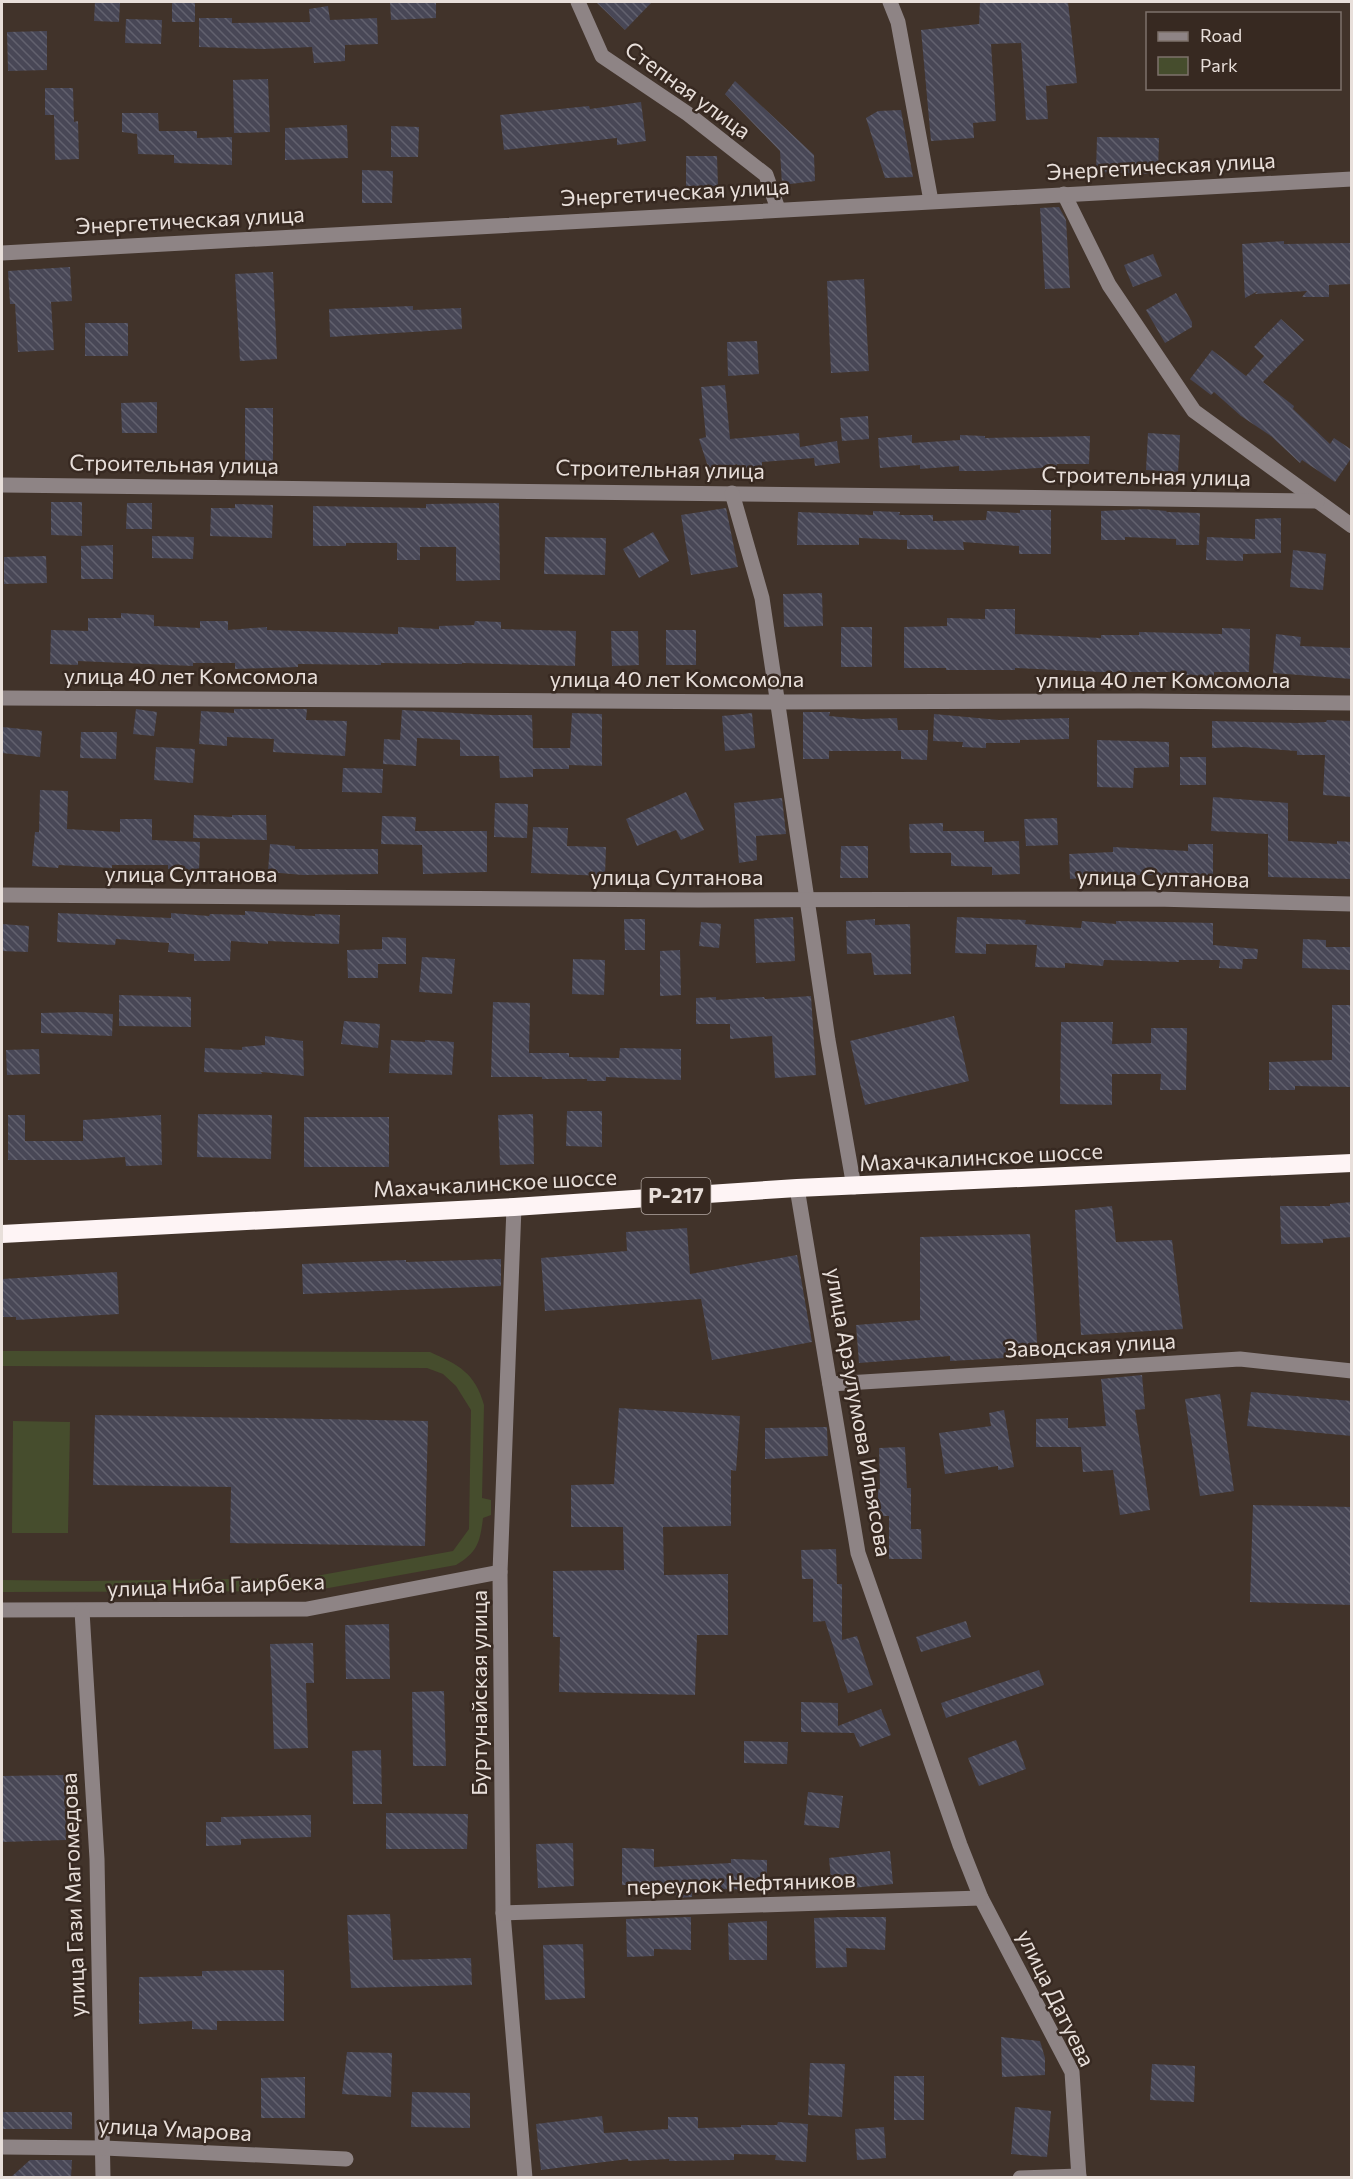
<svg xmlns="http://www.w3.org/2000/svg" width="1353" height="2179" font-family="Commissioner,sans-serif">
  <defs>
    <pattern id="building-back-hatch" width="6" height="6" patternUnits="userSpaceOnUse" patternTransform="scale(1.5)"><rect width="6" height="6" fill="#484756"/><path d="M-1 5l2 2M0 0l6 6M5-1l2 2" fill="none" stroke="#62616e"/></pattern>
  </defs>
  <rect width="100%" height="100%" fill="#41332a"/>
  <!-- park -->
  <g fill="#464d2d">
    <path d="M2 1351 430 1352C459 1365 475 1373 484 1405L482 1498 491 1500V1515L483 1518C480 1542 478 1552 456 1565L312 1591 2 1592V1580L86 1581 305 1578 453 1551 469 1529 471 1410 456 1386 443 1374 427 1368 2 1366Z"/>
    <polygon points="13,1421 70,1422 68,1533 12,1533"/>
  </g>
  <!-- building -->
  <g fill="url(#building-back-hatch)">
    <polygon points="95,2 120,2 119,22 94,21"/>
    <rect x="172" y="2" width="23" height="20"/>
    <polygon points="390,2 436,2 436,18 391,20"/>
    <polygon points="596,2 652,2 625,30"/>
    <polygon points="980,2 1068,2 1077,83 1046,86 1048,119 1026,120 1021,43 991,44 996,121 973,123 974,138 931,141 921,30 979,24"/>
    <polygon points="328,6 330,20 377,18 378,44 345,45 345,61 314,63 312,47 263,49 199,47 199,18 232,18 232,23 310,22 309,9"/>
    <polygon points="126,19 162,20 161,44 125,43"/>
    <polygon points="47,31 47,70 8,71 7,32"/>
    <polygon points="268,79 270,132 234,133 233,80"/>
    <polygon points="735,81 814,155 815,181 782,185 780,151 725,94"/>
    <polygon points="45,88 73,88 74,122 78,121 79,159 55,160 54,115 45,115"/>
    <polygon points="641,102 646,141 617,145 617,138 504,150 500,115 589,106 590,109"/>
    <polygon points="901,110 913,177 885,178 866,118 878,111"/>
    <polygon points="122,113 158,113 159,131 197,131 197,138 232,137 232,165 174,163 174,155 138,154 137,134 122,132"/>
    <polygon points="347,125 348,158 285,160 285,128"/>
    <polygon points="391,126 419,127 418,157 391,157"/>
    <polygon points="1097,137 1159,138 1158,174 1096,172"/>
    <polygon points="686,156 717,156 718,186 686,186"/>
    <polygon points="362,170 393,171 392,203 362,203"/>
    <polygon points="1059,207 1066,220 1070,288 1045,289 1040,208"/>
    <polygon points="1284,241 1284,244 1352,243 1352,284 1329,285 1329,297 1302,297 1307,291 1255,294 1258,291 1245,298 1242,244"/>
    <polygon points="1153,254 1162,276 1133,287 1124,265"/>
    <polygon points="70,267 72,301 51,302 54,350 18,352 15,304 10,304 8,271"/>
    <polygon points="273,272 277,359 240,361 235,274"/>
    <polygon points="864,279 869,371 831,373 827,281"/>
    <polygon points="1176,293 1192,322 1192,327 1165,343 1146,310"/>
    <polygon points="413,306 413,310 461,308 462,329 330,337 329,309"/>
    <polygon points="1281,319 1304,340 1263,382 1294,406 1293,409 1330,444 1334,438 1352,450 1352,457 1335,482 1302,460 1300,463 1271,436 1241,416 1214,392 1211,395 1190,379 1212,350 1246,376 1264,356 1254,347"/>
    <rect x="85" y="323" width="43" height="33"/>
    <polygon points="757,341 759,374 728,376 727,342"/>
    <polygon points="725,385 730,439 799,433 800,447 837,441 840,463 815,466 814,458 762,462 762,467 738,469 737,464 710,473 699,439 706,437 701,387"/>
    <polygon points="157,402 157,433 122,433 121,403"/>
    <rect x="245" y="408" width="28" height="53"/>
    <polygon points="868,416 869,439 842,441 840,418"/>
    <polygon points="1148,433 1180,435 1178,472 1146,470"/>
    <polygon points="912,435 912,443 960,440 960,435 985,436 985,438 1090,436 1089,464 1057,464 1057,467 985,471 959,471 959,466 920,469 920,465 880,468 878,438"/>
    <polygon points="51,502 82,502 82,536 51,535"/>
    <polygon points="127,503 152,503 152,529 126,529"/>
    <polygon points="499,503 500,580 456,581 456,547 420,547 420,560 397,560 397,543 346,543 346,546 313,546 313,506 426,508 426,504"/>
    <polygon points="235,504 273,505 272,538 210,536 211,508 235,508"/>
    <polygon points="726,508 738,567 691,575 681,515"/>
    <polygon points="1143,509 1167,511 1166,512 1200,513 1199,545 1176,545 1176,539 1125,537 1125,540 1101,540 1101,511"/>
    <polygon points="1020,510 1051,510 1051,554 1019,554 1019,546 963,542 964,550 907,549 907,540 859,538 859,545 797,545 798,512 873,515 873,511 900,512 899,515 933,515 933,521 986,520 987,511 1020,513"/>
    <polygon points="1281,518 1281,553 1243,554 1243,561 1206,560 1207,537 1255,539 1255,519"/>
    <polygon points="653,532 669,561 639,578 623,549"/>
    <polygon points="152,536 194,537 193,559 152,558"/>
    <polygon points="545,537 606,538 605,575 544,574"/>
    <polygon points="113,545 113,579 81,579 81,546"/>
    <polygon points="1293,550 1326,554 1323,590 1290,587"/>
    <polygon points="46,556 47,583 4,584 4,557"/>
    <polygon points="822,593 823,626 784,627 783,594"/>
    <polygon points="985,609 1015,609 1015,634 1101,638 1101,635 1139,635 1139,632 1222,634 1222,628 1250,629 1249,672 1214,672 1214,676 1184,675 1184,672 1101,672 1015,668 1015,670 946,670 946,668 904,668 904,627 947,626 947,618 985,619"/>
    <polygon points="121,613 154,615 154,626 200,628 200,621 228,621 228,630 267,627 267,630 398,634 398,627 439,629 439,626 474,625 475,621 501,622 501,629 576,631 575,666 462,663 462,664 381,663 381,665 298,664 298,667 235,669 235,663 193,663 193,666 78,661 78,665 50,664 51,630 88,631 88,618 121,618"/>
    <rect x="841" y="627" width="31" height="40"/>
    <rect x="666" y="630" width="30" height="35"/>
    <polygon points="611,631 638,631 639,665 612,666"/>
    <polygon points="1276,634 1301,637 1300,646 1352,648 1352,679 1273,673"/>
    <polygon points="136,709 157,712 154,736 133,734"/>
    <polygon points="234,709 307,709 306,720 347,721 345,756 273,752 274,739 227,737 227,746 199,744 201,711 234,713"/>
    <polygon points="402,710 492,715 532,715 533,748 570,748 572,713 602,714 602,766 569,765 569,769 533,769 533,777 500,778 499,756 460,756 460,740 417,738 416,766 383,764 384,739 400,740"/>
    <polygon points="803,712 830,712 829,716 862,719 897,718 898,730 928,730 927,760 901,759 901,751 829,751 829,759 803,759"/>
    <polygon points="752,713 755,748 725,751 722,716"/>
    <polygon points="934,714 999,720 1069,718 1069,739 1020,740 1020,743 986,743 986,748 962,747 963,742 933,741"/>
    <polygon points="1327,720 1352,721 1352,797 1323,795 1325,755 1297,755 1297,751 1244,747 1212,748 1212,721 1297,723 1326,722"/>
    <polygon points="2,727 42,731 40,757 2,753"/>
    <polygon points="81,732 117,732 116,759 80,758"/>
    <polygon points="1097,740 1169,742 1169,767 1134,768 1133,788 1097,787"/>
    <polygon points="156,747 195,749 193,783 154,780"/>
    <rect x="1180" y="757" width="26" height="28"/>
    <polygon points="343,768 383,769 382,793 342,792"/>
    <polygon points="40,790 68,791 67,829 120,832 120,819 152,819 152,840 200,842 199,870 168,869 168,865 112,865 112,868 59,865 58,868 32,866 35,832 39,832"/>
    <polygon points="686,792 704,830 681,840 676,830 637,846 626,819"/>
    <polygon points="1213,797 1288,803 1288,841 1337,844 1337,841 1352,842 1352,879 1268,877 1268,834 1211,831"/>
    <polygon points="782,798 786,834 756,836 757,860 739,863 734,803"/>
    <polygon points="495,803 528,804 527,838 494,837"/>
    <polygon points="194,815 232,817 232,815 266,815 267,840 193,838"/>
    <polygon points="382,816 416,817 415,831 487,831 487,872 423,874 422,845 381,844"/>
    <polygon points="1057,818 1058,845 1026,846 1024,819"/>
    <polygon points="943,823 943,831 984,831 984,842 1019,841 1020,874 992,875 992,867 951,866 951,853 910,853 909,824"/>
    <polygon points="533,827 568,828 567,846 606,847 605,876 531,873"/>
    <polygon points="270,844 295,846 295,849 378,849 378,874 303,875 268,872"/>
    <polygon points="1188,844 1213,844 1213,875 1098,875 1098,877 1070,879 1069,854 1113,852 1113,847 1188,851"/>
    <polygon points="841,846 868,846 868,878 840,878"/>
    <polygon points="245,911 315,916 315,914 340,915 339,944 268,941 268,944 231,941 230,961 194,961 194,954 168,952 169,943 116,939 115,945 57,942 58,913 171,918 171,913 209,916 210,914 245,915"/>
    <polygon points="793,917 795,961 756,963 754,919"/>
    <polygon points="957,917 1026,920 1025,924 1081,928 1082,921 1116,924 1116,921 1213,923 1213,945 1258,949 1257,959 1243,959 1242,969 1219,968 1220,960 1179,960 1179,962 1104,960 1103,966 1065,963 1065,968 1035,967 1037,945 986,944 986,954 955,953"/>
    <polygon points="624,919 645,919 645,950 625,950"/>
    <polygon points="875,919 875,925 910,924 911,974 874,975 871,953 847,954 846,921"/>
    <polygon points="701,922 721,924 719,948 699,946"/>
    <polygon points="2,924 29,926 28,952 2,951"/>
    <polygon points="382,937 406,938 406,964 378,964 378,978 348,978 347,950 382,949"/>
    <polygon points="1303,939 1326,940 1326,947 1352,947 1352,970 1302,968"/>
    <polygon points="680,950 681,995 660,996 660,951"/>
    <polygon points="422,957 455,959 452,994 419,992"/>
    <polygon points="573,959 605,960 604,995 572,994"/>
    <polygon points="119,995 191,997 191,1027 119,1026"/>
    <polygon points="811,996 816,1075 775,1078 772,1036 730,1039 730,1024 696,1024 696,998 716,997 716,1000 764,997 765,999"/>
    <polygon points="493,1002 530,1003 529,1053 569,1053 569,1057 619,1058 620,1048 681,1049 681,1080 606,1077 606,1081 587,1081 587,1079 542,1079 542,1077 491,1077"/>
    <polygon points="1332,1005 1352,1005 1352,1087 1295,1086 1295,1090 1269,1090 1269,1062 1332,1060"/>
    <polygon points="80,1012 113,1014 112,1036 41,1033 41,1013"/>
    <polygon points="954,1016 969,1081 865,1105 850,1041"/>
    <polygon points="344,1021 380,1024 378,1048 341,1044"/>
    <polygon points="1061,1022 1113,1022 1112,1044 1151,1043 1151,1028 1187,1028 1186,1090 1160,1090 1161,1074 1112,1074 1112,1105 1060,1104"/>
    <polygon points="265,1036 303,1041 304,1076 261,1072 262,1074 204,1072 205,1048 242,1050 242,1047 265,1045"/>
    <polygon points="391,1040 425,1042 425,1040 454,1042 452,1075 389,1073"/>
    <polygon points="39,1049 40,1074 7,1075 6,1050"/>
    <polygon points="567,1111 602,1111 602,1147 566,1146"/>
    <polygon points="198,1114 272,1115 271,1159 197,1157"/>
    <polygon points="533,1114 534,1164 500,1165 498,1115"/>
    <polygon points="8,1115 25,1115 25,1141 83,1141 83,1120 161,1115 162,1165 126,1166 125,1157 80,1160 8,1160"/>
    <rect x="304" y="1117" width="85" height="50"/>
    <polygon points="1352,1202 1352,1237 1323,1239 1323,1243 1281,1244 1280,1206 1330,1206 1330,1204"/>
    <polygon points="1112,1206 1116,1242 1172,1240 1183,1329 1081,1335 1075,1210"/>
    <polygon points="687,1228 690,1274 797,1255 812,1342 712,1360 701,1299 545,1311 541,1258 627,1251 626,1232"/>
    <polygon points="1030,1234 1038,1356 950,1361 950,1356 859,1363 856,1325 920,1320 920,1237"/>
    <polygon points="501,1259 501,1286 303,1294 302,1264 406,1260 406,1262"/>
    <polygon points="117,1272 119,1314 16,1320 16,1317 2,1317 2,1279"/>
    <polygon points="1142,1375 1145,1409 1135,1410 1150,1510 1120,1515 1113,1470 1083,1472 1081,1447 1036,1447 1036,1419 1068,1418 1068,1428 1106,1426 1101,1379"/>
    <polygon points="1251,1392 1352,1401 1352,1436 1247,1426"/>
    <polygon points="1220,1394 1234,1491 1200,1496 1185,1399"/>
    <polygon points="619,1408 740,1416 736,1471 731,1470 731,1526 663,1527 664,1575 728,1574 728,1635 697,1635 695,1695 559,1692 560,1637 553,1637 553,1571 624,1570 623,1527 571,1527 571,1485 614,1484"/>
    <polygon points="1004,1410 1014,1467 998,1470 998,1466 945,1474 939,1433 991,1426 989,1413"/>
    <polygon points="95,1415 428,1421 425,1546 230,1543 231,1487 93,1485"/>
    <polygon points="827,1427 828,1456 765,1459 765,1428"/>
    <polygon points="905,1447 907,1488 911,1488 911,1529 921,1529 922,1559 889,1559 889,1516 878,1516 878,1489 880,1489 879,1448"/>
    <polygon points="1253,1505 1352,1507 1352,1605 1250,1602"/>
    <polygon points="836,1549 837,1584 842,1584 842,1640 857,1636 873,1685 848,1693 825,1621 813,1622 813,1579 802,1579 801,1550"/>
    <polygon points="966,1621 971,1637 921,1652 916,1637"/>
    <polygon points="389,1624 390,1679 346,1679 345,1625"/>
    <polygon points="313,1643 314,1683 306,1683 308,1748 274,1749 270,1644"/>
    <polygon points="1039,1670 1044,1685 946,1718 941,1703"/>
    <polygon points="444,1691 446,1766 413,1766 412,1692"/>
    <polygon points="801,1702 838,1703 838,1726 881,1709 891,1735 860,1747 854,1733 801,1732"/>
    <polygon points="1016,1740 1026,1769 979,1786 968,1758"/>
    <polygon points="744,1741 788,1742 787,1764 744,1763"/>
    <polygon points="381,1750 382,1804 353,1804 352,1751"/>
    <polygon points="65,1775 66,1840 2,1842 2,1776"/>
    <polygon points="808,1792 843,1796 839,1828 804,1825"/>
    <polygon points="386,1813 468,1814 467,1849 386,1849"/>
    <polygon points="311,1815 311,1837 241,1839 241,1845 206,1846 206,1822 221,1822 221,1817"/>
    <polygon points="573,1843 574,1886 538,1888 536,1844"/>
    <polygon points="622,1848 654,1849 654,1867 731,1863 731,1859 767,1860 767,1890 716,1889 717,1891 692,1893 692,1897 676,1898 675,1885 622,1885"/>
    <polygon points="890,1851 893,1884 832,1890 829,1858"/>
    <polygon points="390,1914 393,1960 471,1958 472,1985 351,1988 347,1915"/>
    <polygon points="691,1917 691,1950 654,1949 654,1956 627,1957 626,1919"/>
    <polygon points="842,1917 886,1917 885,1950 846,1948 847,1967 816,1968 814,1918"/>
    <polygon points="767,1921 767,1960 729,1960 728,1923"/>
    <polygon points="583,1944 585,1998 545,2000 543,1945"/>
    <polygon points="284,1970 284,2021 217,2021 217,2030 192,2029 192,2021 139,2024 139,1977 202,1976 202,1971"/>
    <polygon points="1001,2037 1040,2041 1045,2058 1045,2075 1002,2077"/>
    <polygon points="347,2052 392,2053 391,2097 342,2094"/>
    <polygon points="810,2063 845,2064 842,2117 808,2115"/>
    <polygon points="1152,2064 1195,2066 1194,2102 1150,2100"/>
    <rect x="894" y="2076" width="30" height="44"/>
    <polygon points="305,2077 305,2118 261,2118 261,2078"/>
    <polygon points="412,2092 470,2093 470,2128 411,2127"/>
    <polygon points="1015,2107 1051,2111 1047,2157 1011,2154"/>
    <rect x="2" y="2112" width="70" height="17"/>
    <polygon points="602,2116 604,2133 668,2129 668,2117 698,2117 698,2128 741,2127 741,2125 777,2125 778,2122 808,2124 806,2162 775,2160 776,2155 734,2154 734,2160 669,2161 669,2159 628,2161 628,2159 541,2170 536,2124"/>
    <polygon points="884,2127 886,2158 857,2160 855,2129"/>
    <polygon points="30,2160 72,2160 71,2178 10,2178"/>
  </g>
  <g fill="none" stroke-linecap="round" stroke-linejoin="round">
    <!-- minor -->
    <g stroke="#8e8485" stroke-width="15">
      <polyline points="578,2 602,56 688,114 766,175 778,209"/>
      <polyline points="890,2 898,22 931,201"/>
      <polyline points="1064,194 1109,285 1194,411 1352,526"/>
      <polyline points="2,253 1352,179"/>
      <polyline points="2,485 1317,501"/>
      <polyline points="732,493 762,598 828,1040 854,1187"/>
      <polyline points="2,698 778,702 1141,701 1352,703"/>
      <polyline points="2,895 698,900 1155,899 1352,904"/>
      <polyline points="797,1188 858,1553 960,1845 981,1898 1072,2072 1079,2178"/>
      <polyline points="514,1207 500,1572 503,1913 525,2178"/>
      <polyline points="830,1384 1240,1359 1352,1371"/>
      <polyline points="2,1610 307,1609 500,1572"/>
      <polyline points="82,1611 97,1859 103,2178"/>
      <polyline points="503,1913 981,1898"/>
      <polyline points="2,2147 104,2148 346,2159"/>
      <polyline points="1020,2178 1079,2176"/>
    </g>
    <!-- highway -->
    <polyline stroke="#fef4f5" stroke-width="18" points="2,1234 514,1207 797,1188 1352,1163"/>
  </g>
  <g text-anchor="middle" stroke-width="5" stroke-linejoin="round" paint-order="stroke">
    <!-- shield labels -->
    <rect fill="#372921" stroke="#b3a8a2" stroke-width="1.5" x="641.5" y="1178" width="69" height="36" rx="4.5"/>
    <g font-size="21" font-weight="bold" fill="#e8dfda">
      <text x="676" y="1203">Р-217</text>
    </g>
    <!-- street labels -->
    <g font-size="22" fill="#e8dfda" stroke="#372921">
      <text transform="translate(688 90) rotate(36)" y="8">Степная улица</text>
      <text transform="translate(1161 166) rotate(-3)" y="8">Энергетическая улица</text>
      <text transform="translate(675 192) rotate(-3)" y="8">Энергетическая улица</text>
      <text transform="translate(190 220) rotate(-3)" y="8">Энергетическая улица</text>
      <text transform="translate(174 464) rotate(1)" y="8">Строительная улица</text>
      <text transform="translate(660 469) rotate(1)" y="8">Строительная улица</text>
      <text transform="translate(1146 476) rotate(1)" y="8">Строительная улица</text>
      <text x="191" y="684">улица 40 лет Комсомола</text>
      <text x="677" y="687">улица 40 лет Комсомола</text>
      <text x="1163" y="688">улица 40 лет Комсомола</text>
      <text x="191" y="882">улица Султанова</text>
      <text x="677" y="885">улица Султанова</text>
      <text transform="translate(1163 878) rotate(1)" y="8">улица Султанова</text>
      <text transform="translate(981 1157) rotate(-3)" y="8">Махачкалинское шоссе</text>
      <text transform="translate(495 1183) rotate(-3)" y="8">Махачкалинское шоссе</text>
      <text transform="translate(1090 1345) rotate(-3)" y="8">Заводская улица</text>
      <text transform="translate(859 1412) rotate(80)" y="8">улица Арзулумова Ильясова</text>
      <text transform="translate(216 1585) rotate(-2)" y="8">улица Ниба Гаирбека</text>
      <text transform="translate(479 1693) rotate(-90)" y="8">Буртунайская улица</text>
      <text transform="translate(741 1883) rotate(-2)" y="8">переулок Нефтяников</text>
      <text transform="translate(73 1895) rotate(-92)" y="8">улица Гази Магомедова</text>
      <text transform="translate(1056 1998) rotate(64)" y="8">улица Датуева</text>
      <text transform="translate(175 2129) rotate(3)" y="8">улица Умарова</text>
    </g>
  </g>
  <!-- border -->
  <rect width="1353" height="2179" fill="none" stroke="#e8dfda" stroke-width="6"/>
  <!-- legend -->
  <rect x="1146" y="12" width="195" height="78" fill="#372921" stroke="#7e726b" stroke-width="1.5"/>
  <rect x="1158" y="32" width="30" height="9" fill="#8e8485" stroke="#7e726b" stroke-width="1.5"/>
  <text x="1200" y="42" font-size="18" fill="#e8dfda">Road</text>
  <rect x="1158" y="57" width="30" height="18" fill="#464d2d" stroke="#7e726b" stroke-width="1.5"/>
  <text x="1200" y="72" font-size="18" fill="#e8dfda">Park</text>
</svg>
